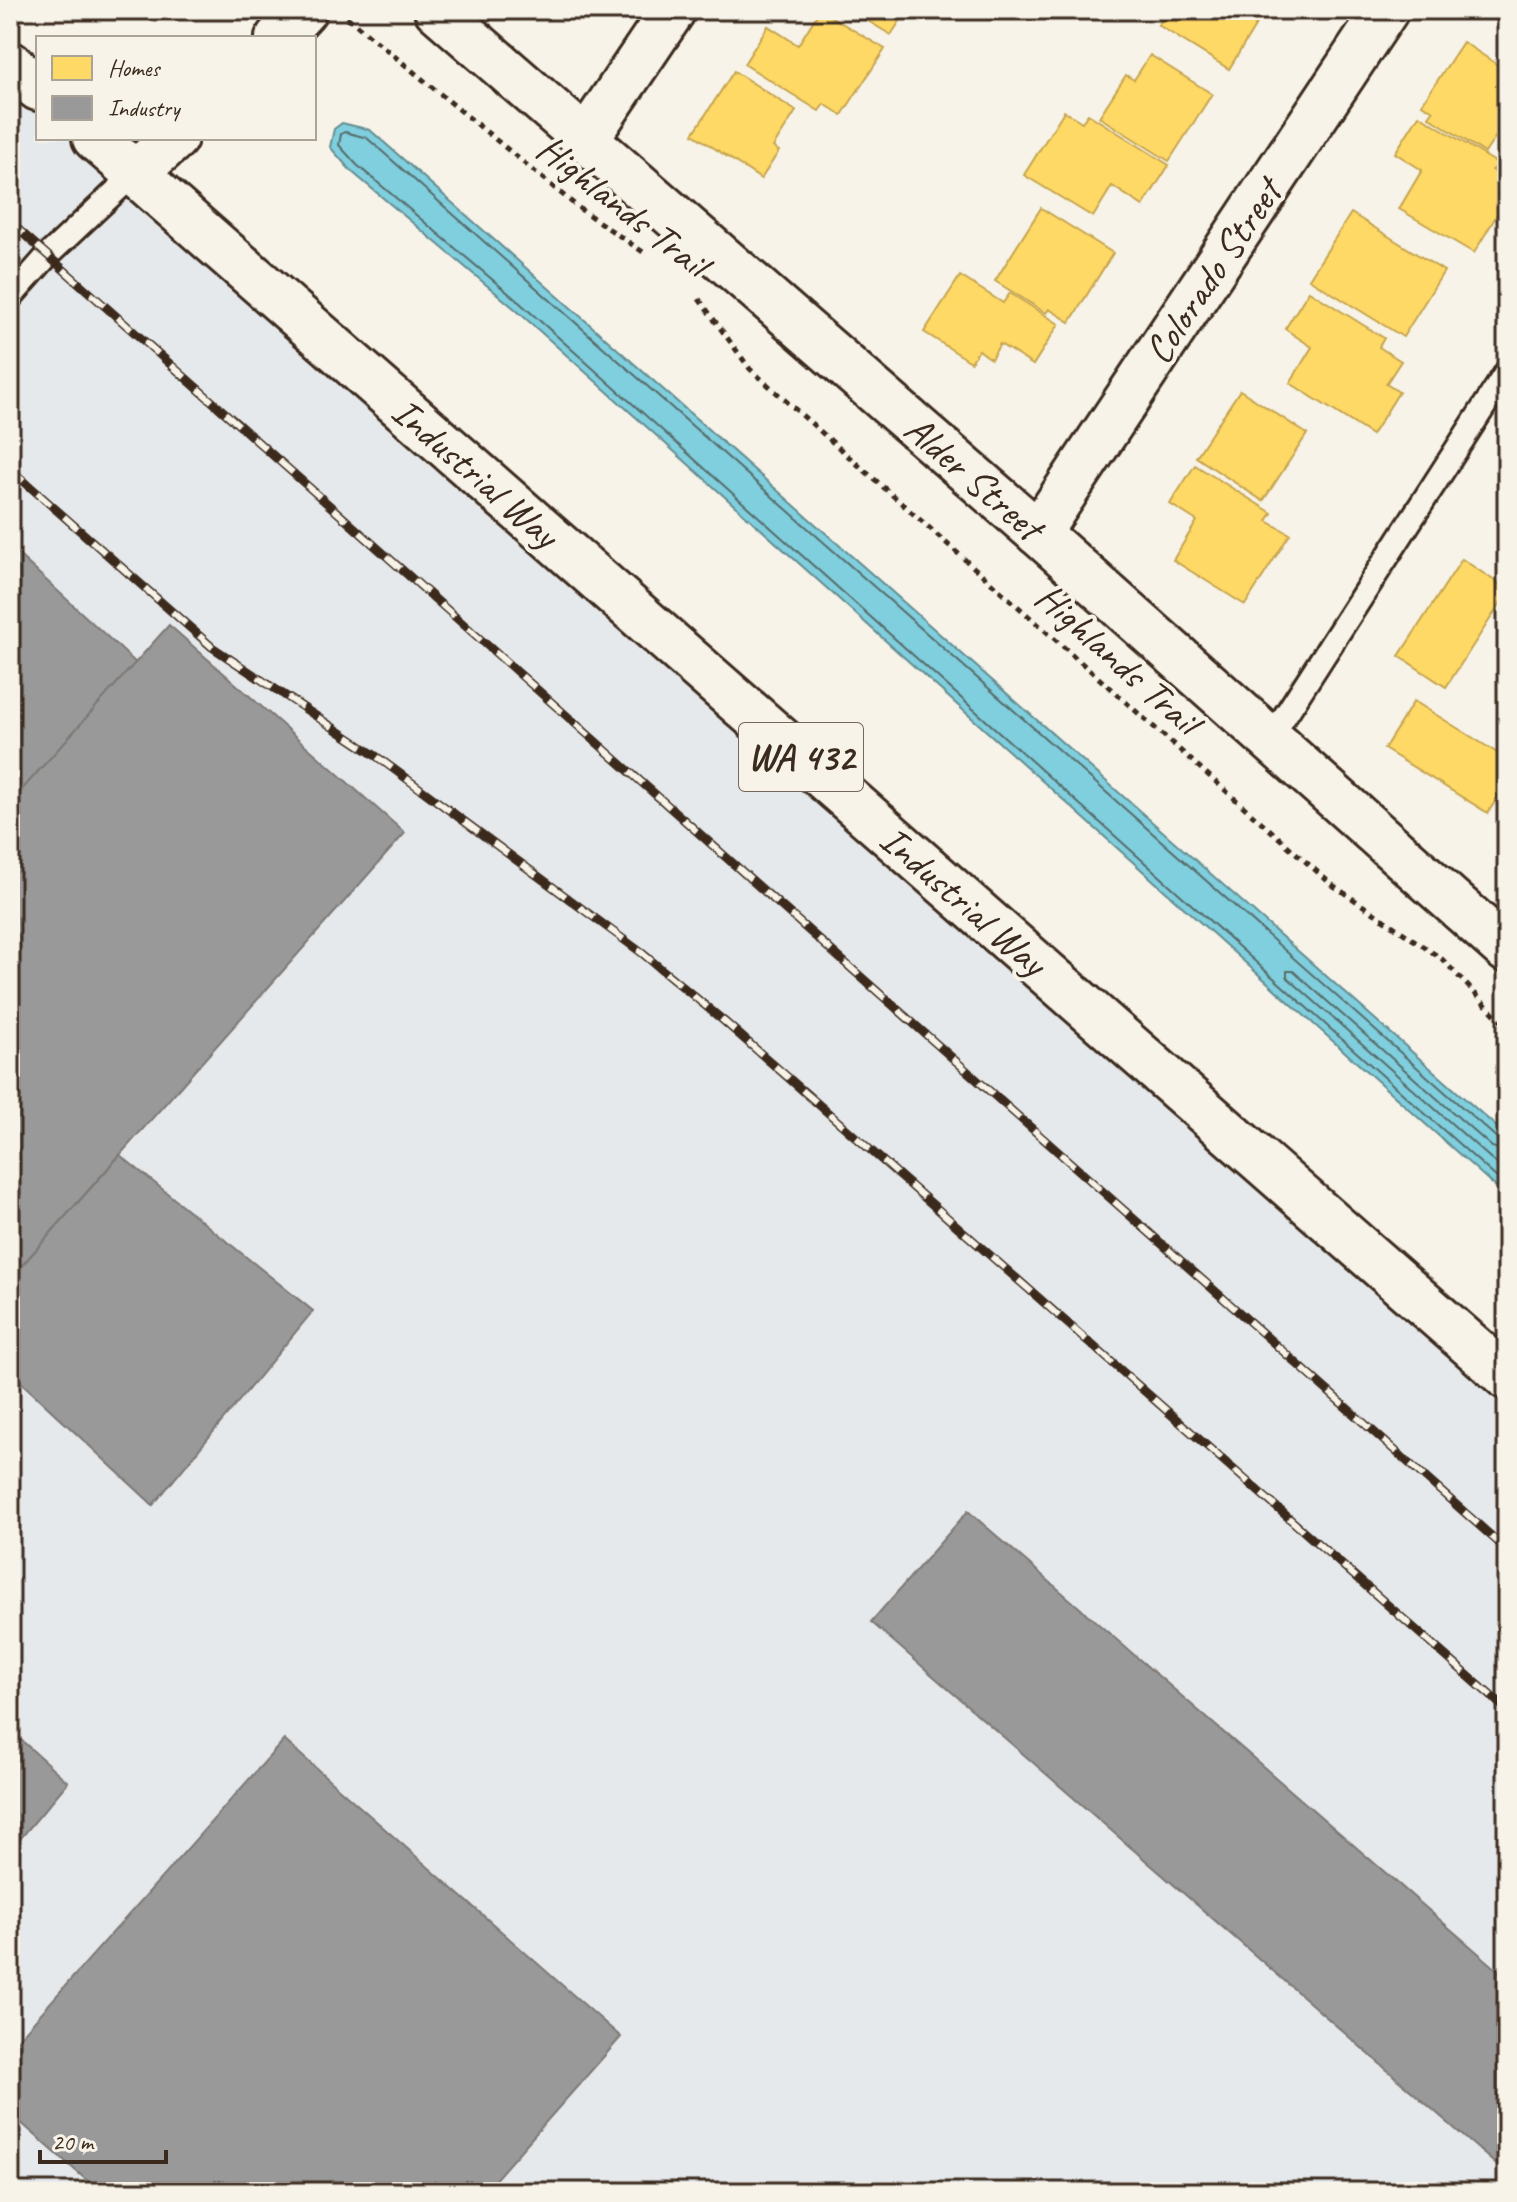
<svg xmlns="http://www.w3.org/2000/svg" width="1517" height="2202" font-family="Caveat,sans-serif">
  <rect width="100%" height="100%" fill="#f7f3e8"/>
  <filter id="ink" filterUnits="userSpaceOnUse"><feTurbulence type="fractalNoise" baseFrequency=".0125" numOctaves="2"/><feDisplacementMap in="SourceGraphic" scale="16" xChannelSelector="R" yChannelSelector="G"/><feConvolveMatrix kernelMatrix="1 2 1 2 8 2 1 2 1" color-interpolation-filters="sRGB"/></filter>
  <g filter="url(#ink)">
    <!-- built -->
    <polygon fill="#e6e9ec" points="10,68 38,93 38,138 90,138 1507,1381 1507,2192 10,2192"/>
    <!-- water -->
    <polygon fill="#80cfde" stroke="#648d91" stroke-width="2" points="342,123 370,130 1507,1136 1507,1197 515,309 351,171 330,147 334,129"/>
    <!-- homes -->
    <g fill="#ffd966" stroke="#c4a450" stroke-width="2">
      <polygon points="820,10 885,49 842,115 824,104 819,111 744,64 768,26 798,45"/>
      <polygon points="850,10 907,10 891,35"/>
      <polygon points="1168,10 1265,10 1229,69 1158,25"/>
      <polygon points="1463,42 1507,71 1507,119 1485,153 1429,117 1433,111 1422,104"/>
      <polygon points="1150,55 1212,94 1169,161 1099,117 1126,75 1134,80"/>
      <polygon points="734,71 796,111 773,147 779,151 761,179 693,134"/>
      <polygon points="1064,111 1082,122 1088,114 1169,165 1143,206 1112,186 1093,217 1024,175"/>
      <polygon points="1419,115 1500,165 1492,170 1507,179 1507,198 1474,253 1399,209 1422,170 1395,153"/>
      <polygon points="1041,208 1113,253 1070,322 1049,309 1046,313 995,281"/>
      <polygon points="1351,213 1444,271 1403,337 1309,279"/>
      <polygon points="960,276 1003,303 1010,293 1059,324 1033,365 1000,344 991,359 979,350 971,362 924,332"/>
      <polygon points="1309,291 1384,338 1379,347 1401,361 1386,384 1399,392 1372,435 1290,383 1312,347 1285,329"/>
      <polygon points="1240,390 1307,434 1263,501 1196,457"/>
      <polygon points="1195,465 1272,513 1267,521 1290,534 1245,605 1173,560 1197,521 1170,504"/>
      <polygon points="1462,559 1507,589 1507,593 1446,687 1399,656"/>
      <polygon points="1414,701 1507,759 1507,782 1488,813 1384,749"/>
    </g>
    <!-- industry -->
    <g fill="#999" stroke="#7d7874" stroke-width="2">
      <polygon points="10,547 136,663 10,803"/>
      <polygon points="169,625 405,833 10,1279 10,803"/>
      <polygon points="120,1155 313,1311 153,1505 10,1372 10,1279"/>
      <polygon points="968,1511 1507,1978 1507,2174 871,1622"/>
      <polygon points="10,1730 68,1782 10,1851"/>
      <polygon points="284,1740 621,2037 484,2192 100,2192 10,2113 10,2048"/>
    </g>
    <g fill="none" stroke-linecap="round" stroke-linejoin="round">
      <!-- shore -->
      <g stroke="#576c6b" stroke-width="2">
        <polyline points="1507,1141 1498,1139 367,138 345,132 341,134 339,145 357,165 520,303 1507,1187"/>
        <polyline points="1507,1151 1492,1147 1293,971 1287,971 1287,977 1507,1173"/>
      </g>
      <!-- service casing -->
      <g stroke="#3b2a1e" stroke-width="28">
        <g id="service">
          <polyline points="10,298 48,255 135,173"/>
          <polyline points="1270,739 1507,371"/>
        </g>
      </g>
      <!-- minor casing -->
      <g stroke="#3b2a1e" stroke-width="50">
        <g id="minor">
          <polyline points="437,10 1038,533 1507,950"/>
          <polyline points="278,38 304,10"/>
          <polyline points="586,139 673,10"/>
          <polyline points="135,173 175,138"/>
          <polyline points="1038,533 1386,10"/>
        </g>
      </g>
      <!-- primary casing -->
      <g stroke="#3b2a1e" stroke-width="50">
        <g id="primary">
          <polyline points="10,64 38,88"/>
          <polyline points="95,138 1507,1377"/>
        </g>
      </g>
      <!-- path -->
      <g stroke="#3b2a1e" stroke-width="5" stroke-dasharray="6 6" stroke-linecap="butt">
        <polyline points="347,17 580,209 646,254"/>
        <polyline points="699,299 750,369 1331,884 1442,959 1507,1027"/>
      </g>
      <!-- service -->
      <use href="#service" stroke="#f7f3e8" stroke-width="22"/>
      <!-- minor -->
      <use href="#minor" stroke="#f7f3e8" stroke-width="44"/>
      <!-- primary -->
      <use href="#primary" stroke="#f7f3e8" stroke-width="44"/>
      <!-- rail casing -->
      <g stroke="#3b2a1e" stroke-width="9">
        <g id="rail">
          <polyline points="10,222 1507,1550"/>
          <polyline points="10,469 212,647 376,756 642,953 725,1022 1507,1710"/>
        </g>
      </g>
      <!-- rail -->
      <use href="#rail" stroke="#f7f3e8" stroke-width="6" stroke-dasharray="18" stroke-linecap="butt"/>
    </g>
  </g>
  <g text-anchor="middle" stroke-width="8" stroke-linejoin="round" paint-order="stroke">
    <!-- shield labels -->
    <rect fill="#f7f3e8" stroke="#73665b" stroke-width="2" x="739" y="723" width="124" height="68" rx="6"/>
    <g font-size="38" font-weight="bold" fill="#3b2a1e">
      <text x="801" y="770">WA 432</text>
    </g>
    <!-- street labels -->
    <g font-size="40" fill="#3b2a1e" stroke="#f7f3e8">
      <text transform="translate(623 205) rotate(38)" y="14">Highlands Trail</text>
      <text transform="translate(1212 271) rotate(-56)" y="14">Colorado Street</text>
      <text transform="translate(476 472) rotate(41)" y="14">Industrial Way</text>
      <text transform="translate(974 477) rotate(41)" y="14">Alder Street</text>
      <text transform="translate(1118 658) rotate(42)" y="14">Highlands Trail</text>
      <text transform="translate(964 900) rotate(41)" y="14">Industrial Way</text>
    </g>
  </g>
  <!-- margin -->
  <rect width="1517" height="2202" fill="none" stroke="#f7f3e8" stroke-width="40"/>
  <rect x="20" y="20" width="1477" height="2162" fill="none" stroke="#3b2a1e" stroke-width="3" filter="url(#ink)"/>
  <!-- legend -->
  <rect x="36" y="36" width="280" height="104" fill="#f7f3e8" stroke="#aca397" stroke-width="2"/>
  <rect x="52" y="56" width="40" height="24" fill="#ffd966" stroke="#aca397" stroke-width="2"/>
  <text x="108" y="76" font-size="24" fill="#3b2a1e">Homes</text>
  <rect x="52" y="96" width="40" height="24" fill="#999999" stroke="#aca397" stroke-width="2"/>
  <text x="108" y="116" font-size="24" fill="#3b2a1e">Industry</text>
  <!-- scale -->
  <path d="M40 2150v12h126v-12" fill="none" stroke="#3b2a1e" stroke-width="4"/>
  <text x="52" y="2150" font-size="24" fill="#3b2a1e" stroke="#f7f3e8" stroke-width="6" paint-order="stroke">20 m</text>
</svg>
